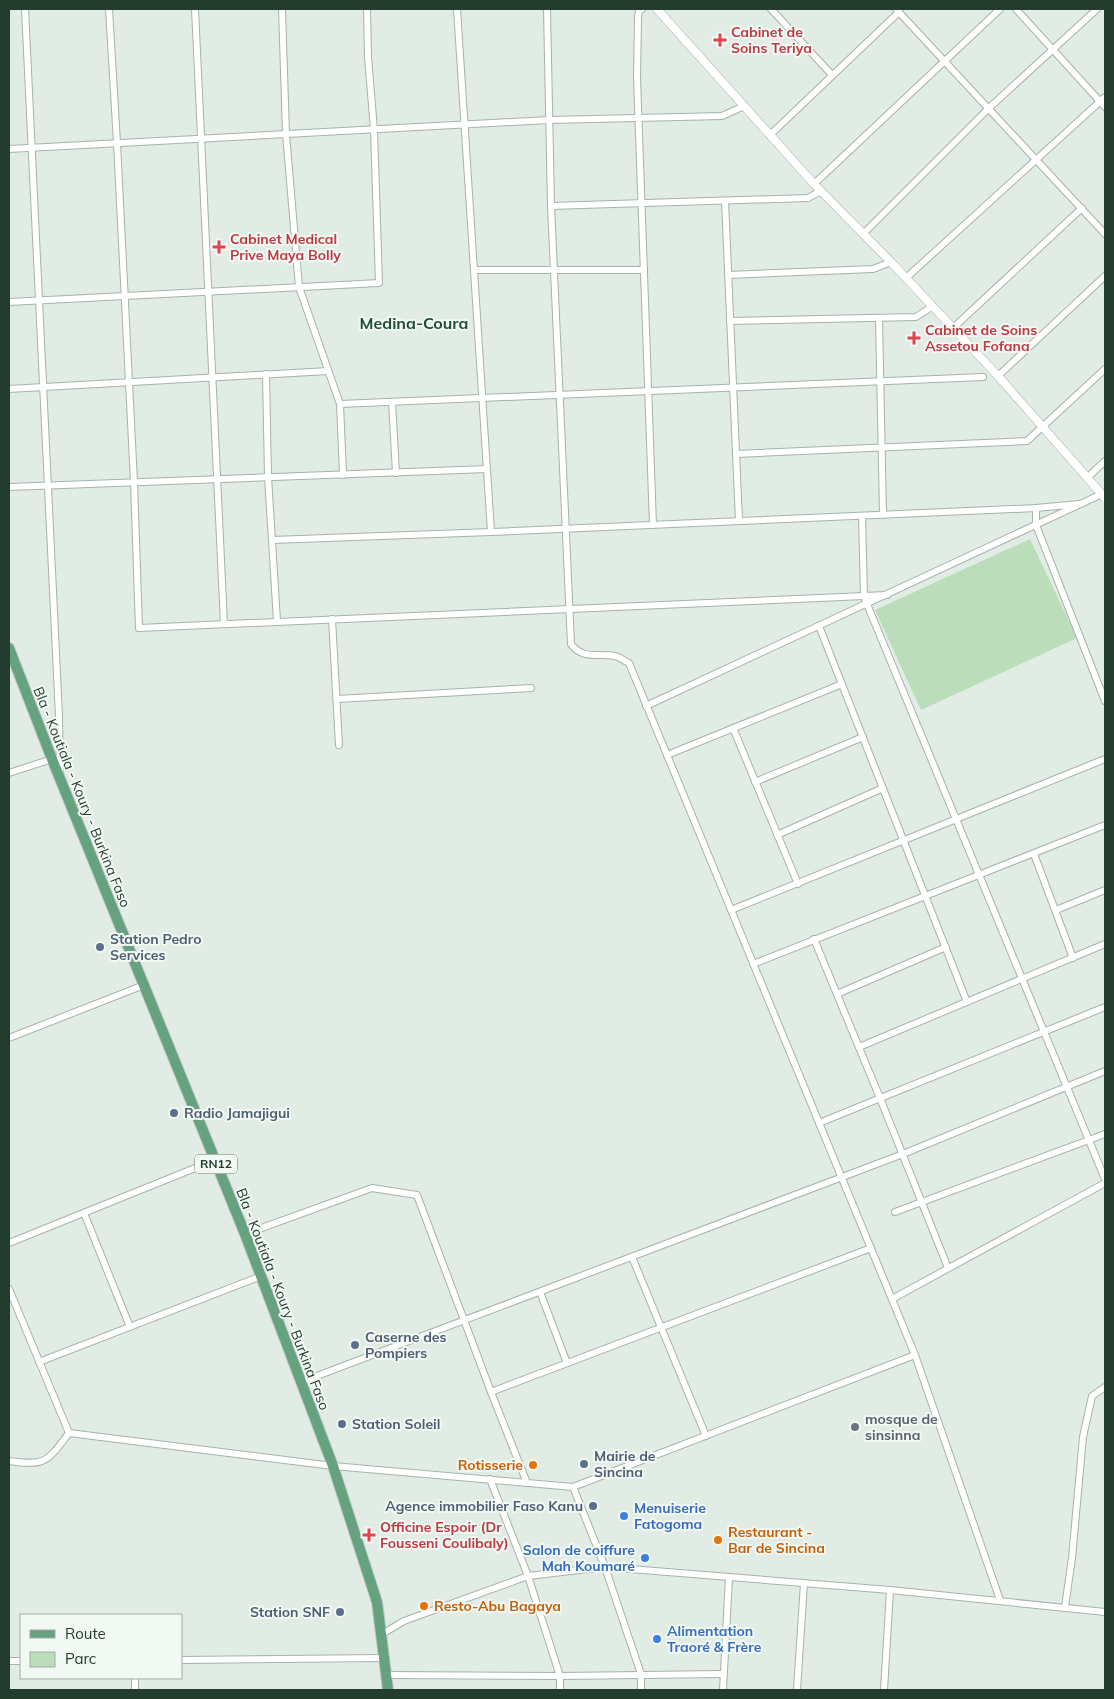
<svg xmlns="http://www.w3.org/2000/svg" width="1114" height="1699" font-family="Mulish,sans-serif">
  <rect width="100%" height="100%" fill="#e1ece4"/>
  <!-- green -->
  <polygon fill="#bbddba" points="1030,539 1077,638 921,710 875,610"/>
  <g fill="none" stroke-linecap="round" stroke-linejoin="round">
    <!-- minor casing -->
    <g stroke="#a4b4a9" stroke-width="8">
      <g id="minor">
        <polyline points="25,9 59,716 60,772"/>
        <polyline points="109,9 117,143 134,482 139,628 887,595"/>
        <polyline points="195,9 224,624"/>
        <polyline points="282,9 286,134 299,287 340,404"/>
        <polyline points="457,9 491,532"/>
        <path d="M547 9 551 206 571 644C583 660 597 653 615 656 620 657 624 661 629 663L915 1355 1000 1600"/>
        <polyline points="642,9 639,11 638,17 637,78 653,525"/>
        <polyline points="771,9 832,75"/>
        <polyline points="896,9 1105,234"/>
        <polyline points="1016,9 1105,107"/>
        <polyline points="770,135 899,12"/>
        <polyline points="9,149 549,120 722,116 744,106"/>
        <polyline points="814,184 1000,9"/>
        <polyline points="725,201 739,521"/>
        <polyline points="551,206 808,198 821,191"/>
        <polyline points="863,234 989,108 1097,9"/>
        <polyline points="474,270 644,270"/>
        <polyline points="728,275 873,269 891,262"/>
        <polyline points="906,278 1105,97"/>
        <polyline points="9,302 379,283 374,130 368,57 367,9"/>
        <polyline points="879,318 883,515"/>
        <polyline points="730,321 916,317 933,306"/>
        <polyline points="953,328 1082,208"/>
        <polyline points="266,374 268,477 277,621"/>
        <polyline points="998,376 1105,276"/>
        <polyline points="9,389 328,371"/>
        <polyline points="392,402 396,473"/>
        <polyline points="736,454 1027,441 1105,369"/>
        <polyline points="343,475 340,404 983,377"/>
        <polyline points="1087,478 1105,461"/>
        <polyline points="9,487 487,469"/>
        <polyline points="1036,508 1036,525 1105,701"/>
        <polyline points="862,516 864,596 867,604 1105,1179"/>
        <polyline points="272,540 491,532 1036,508 1080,504"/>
        <polyline points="332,619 339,745"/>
        <polyline points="819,626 967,1002"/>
        <polyline points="337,699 531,688"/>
        <polyline points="646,706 1102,494"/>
        <polyline points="733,728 798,884"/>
        <polyline points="667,755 842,684"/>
        <polyline points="9,773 52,759"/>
        <polyline points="755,782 863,737"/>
        <polyline points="777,835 883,788"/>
        <polyline points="1034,854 1073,958"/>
        <polyline points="731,910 1105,759"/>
        <polyline points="1056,910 1105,890"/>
        <polyline points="814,939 880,1098 948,1268"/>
        <polyline points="753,964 1105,825"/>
        <polyline points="837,994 946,947"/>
        <polyline points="9,1038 144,985"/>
        <polyline points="859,1047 1105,944"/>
        <polyline points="819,1123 1105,1007"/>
        <polyline points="895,1212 1105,1134"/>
        <polyline points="84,1213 130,1327"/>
        <polyline points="245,1234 372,1188 417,1195 491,1392 527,1483"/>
        <polyline points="9,1243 215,1160"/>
        <polyline points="632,1257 706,1436"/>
        <polyline points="9,1289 69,1433"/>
        <polyline points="540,1292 567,1363"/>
        <polyline points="892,1299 1105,1183"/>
        <polyline points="39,1362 261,1276"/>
        <polyline points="301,1382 903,1154 1105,1071"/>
        <polyline points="491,1392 871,1248"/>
        <polyline points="69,1433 333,1466 573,1487 915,1355"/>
        <path d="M9 1461C46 1466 47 1462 69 1433"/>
        <polyline points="490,1479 528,1576 560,1676 560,1690"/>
        <polyline points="573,1487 605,1567 641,1674 641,1690"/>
        <polyline points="1065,1607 1072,1558 1083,1437 1092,1396 1105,1387"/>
        <polyline points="382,1634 404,1621 528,1576 605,1567 890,1590 1105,1612"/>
        <polyline points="181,1660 385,1658"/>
        <polyline points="9,1661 21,1661"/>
        <polyline points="387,1675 560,1676 723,1674"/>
        <polyline points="135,1690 135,1678"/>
        <polyline points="723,1690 729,1577"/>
        <polyline points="797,1690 804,1583"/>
        <polyline points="884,1690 890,1590"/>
      </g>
    </g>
    <!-- tertiary casing -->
    <g stroke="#a4b4a9" stroke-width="9">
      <polyline id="tertiary" points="657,9 814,184 891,262 998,376 1105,498"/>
    </g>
    <!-- primary casing -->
    <g stroke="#c1c8c4" stroke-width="12">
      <polyline id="primary" points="9,648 52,759 245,1234 333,1466 377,1602 388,1690"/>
    </g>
    <!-- minor -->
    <use href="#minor" stroke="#fff" stroke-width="6"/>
    <!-- tertiary -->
    <use href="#tertiary" stroke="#fff" stroke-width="8"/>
    <!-- primary -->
    <use href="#primary" stroke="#66a180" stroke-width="10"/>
  </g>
  <!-- markers -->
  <g fill="#e0444e" stroke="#f2f8f3" stroke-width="2">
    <path d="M717.5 32.5h5v5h5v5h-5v5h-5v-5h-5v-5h5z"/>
    <path d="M216.5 239.5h5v5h5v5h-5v5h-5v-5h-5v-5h5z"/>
    <path d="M911.5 330.5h5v5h5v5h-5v5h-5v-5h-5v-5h5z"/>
    <path d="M366.5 1527.5h5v5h5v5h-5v5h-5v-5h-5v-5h5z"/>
  </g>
  <g fill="#5c6f8a" stroke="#f2f8f3" stroke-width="2">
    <circle cx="100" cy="947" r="5"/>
    <circle cx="174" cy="1113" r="5"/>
    <circle cx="355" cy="1345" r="5"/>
    <circle cx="342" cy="1424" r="5"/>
    <circle cx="584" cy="1464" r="5"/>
    <circle cx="593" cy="1506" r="5"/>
    <circle cx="340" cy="1612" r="5"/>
  </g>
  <circle fill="#6b7280" stroke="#f2f8f3" stroke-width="2" cx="855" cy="1427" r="5"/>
  <g fill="#e8710a" stroke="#f2f8f3" stroke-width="2">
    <circle cx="533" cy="1465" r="5"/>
    <circle cx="718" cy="1540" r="5"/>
    <circle cx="424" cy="1606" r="5"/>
  </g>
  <g fill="#3f7fe0" stroke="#f2f8f3" stroke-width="2">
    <circle cx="624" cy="1516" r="5"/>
    <circle cx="645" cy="1558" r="5"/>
    <circle cx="657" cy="1639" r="5"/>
  </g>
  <g text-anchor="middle" stroke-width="4" stroke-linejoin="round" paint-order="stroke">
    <!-- shield labels -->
    <rect fill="#f2f8f3" stroke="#607468" stroke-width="1" x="195" y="1154.5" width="42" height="19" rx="4"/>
    <g font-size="12" font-weight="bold" fill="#223c2d">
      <text x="216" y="1168">RN12</text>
    </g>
    <!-- health labels -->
    <g font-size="14" font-weight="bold" fill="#be3a42" stroke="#f2f8f3" text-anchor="start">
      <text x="731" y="37">Cabinet de<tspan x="731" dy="16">Soins Teriya</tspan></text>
      <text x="230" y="244">Cabinet Medical<tspan x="230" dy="16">Prive Maya Bolly</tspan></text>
      <text x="925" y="335">Cabinet de Soins<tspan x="925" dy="16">Assetou Fofana</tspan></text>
      <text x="380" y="1532">Officine Espoir (Dr<tspan x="380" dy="16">Fousseni Coulibaly)</tspan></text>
    </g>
    <!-- street labels -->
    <g font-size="14" fill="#223c2d" stroke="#f2f8f3">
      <text transform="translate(82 797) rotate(68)" y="5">Bla - Koutiala - Koury - Burkina Faso</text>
      <text transform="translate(283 1299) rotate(69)" y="5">Bla - Koutiala - Koury - Burkina Faso</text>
    </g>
    <!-- service labels -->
    <g font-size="14" font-weight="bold" fill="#4e5e75" stroke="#f2f8f3" text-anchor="start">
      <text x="110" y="944">Station Pedro<tspan x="110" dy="16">Services</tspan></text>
      <text x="184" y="1118">Radio Jamajigui</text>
      <text x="365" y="1342">Caserne des<tspan x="365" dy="16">Pompiers</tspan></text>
      <text x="352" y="1429">Station Soleil</text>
      <text x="594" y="1461">Mairie de<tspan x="594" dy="16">Sincina</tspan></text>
      <text x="583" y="1511" text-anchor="end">Agence immobilier Faso Kanu</text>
      <text x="330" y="1617" text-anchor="end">Station SNF</text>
    </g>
    <!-- worship labels -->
    <g font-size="14" font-weight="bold" fill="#5b616d" stroke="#f2f8f3" text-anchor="start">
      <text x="865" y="1424">mosque de<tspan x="865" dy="16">sinsinna</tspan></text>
    </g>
    <!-- food labels -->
    <g font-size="14" font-weight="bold" fill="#c56008" stroke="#f2f8f3" text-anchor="start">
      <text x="523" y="1470" text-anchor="end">Rotisserie</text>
      <text x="728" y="1537">Restaurant -<tspan x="728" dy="16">Bar de Sincina</tspan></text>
      <text x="434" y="1611">Resto-Abu Bagaya</text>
    </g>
    <!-- shop labels -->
    <g font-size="14" font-weight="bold" fill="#366cbe" stroke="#f2f8f3" text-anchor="start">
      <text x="634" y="1513">Menuiserie<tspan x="634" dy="16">Fatogoma</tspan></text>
      <text x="635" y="1555" text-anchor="end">Salon de coiffure<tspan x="635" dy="16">Mah Koumaré</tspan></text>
      <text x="667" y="1636">Alimentation<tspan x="667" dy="16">Traoré &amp; Frère</tspan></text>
    </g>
    <!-- quarter labels -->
    <g font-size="16" font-weight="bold" fill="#1e4e34" stroke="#f2f8f3">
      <text x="414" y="329">Medina-Coura</text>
    </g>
  </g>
  <!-- border -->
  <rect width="1114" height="1699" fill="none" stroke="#223c2d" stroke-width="20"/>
  <!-- legend -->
  <rect x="20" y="1614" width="162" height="65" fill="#f2f8f3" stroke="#9fada4"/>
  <rect x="30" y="1630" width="25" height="8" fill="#66a180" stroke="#9fada4"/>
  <text x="65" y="1639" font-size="15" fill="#223c2d">Route</text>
  <rect x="30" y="1652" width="25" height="15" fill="#bbddba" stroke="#9fada4"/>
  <text x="65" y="1664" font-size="15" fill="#223c2d">Parc</text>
</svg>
